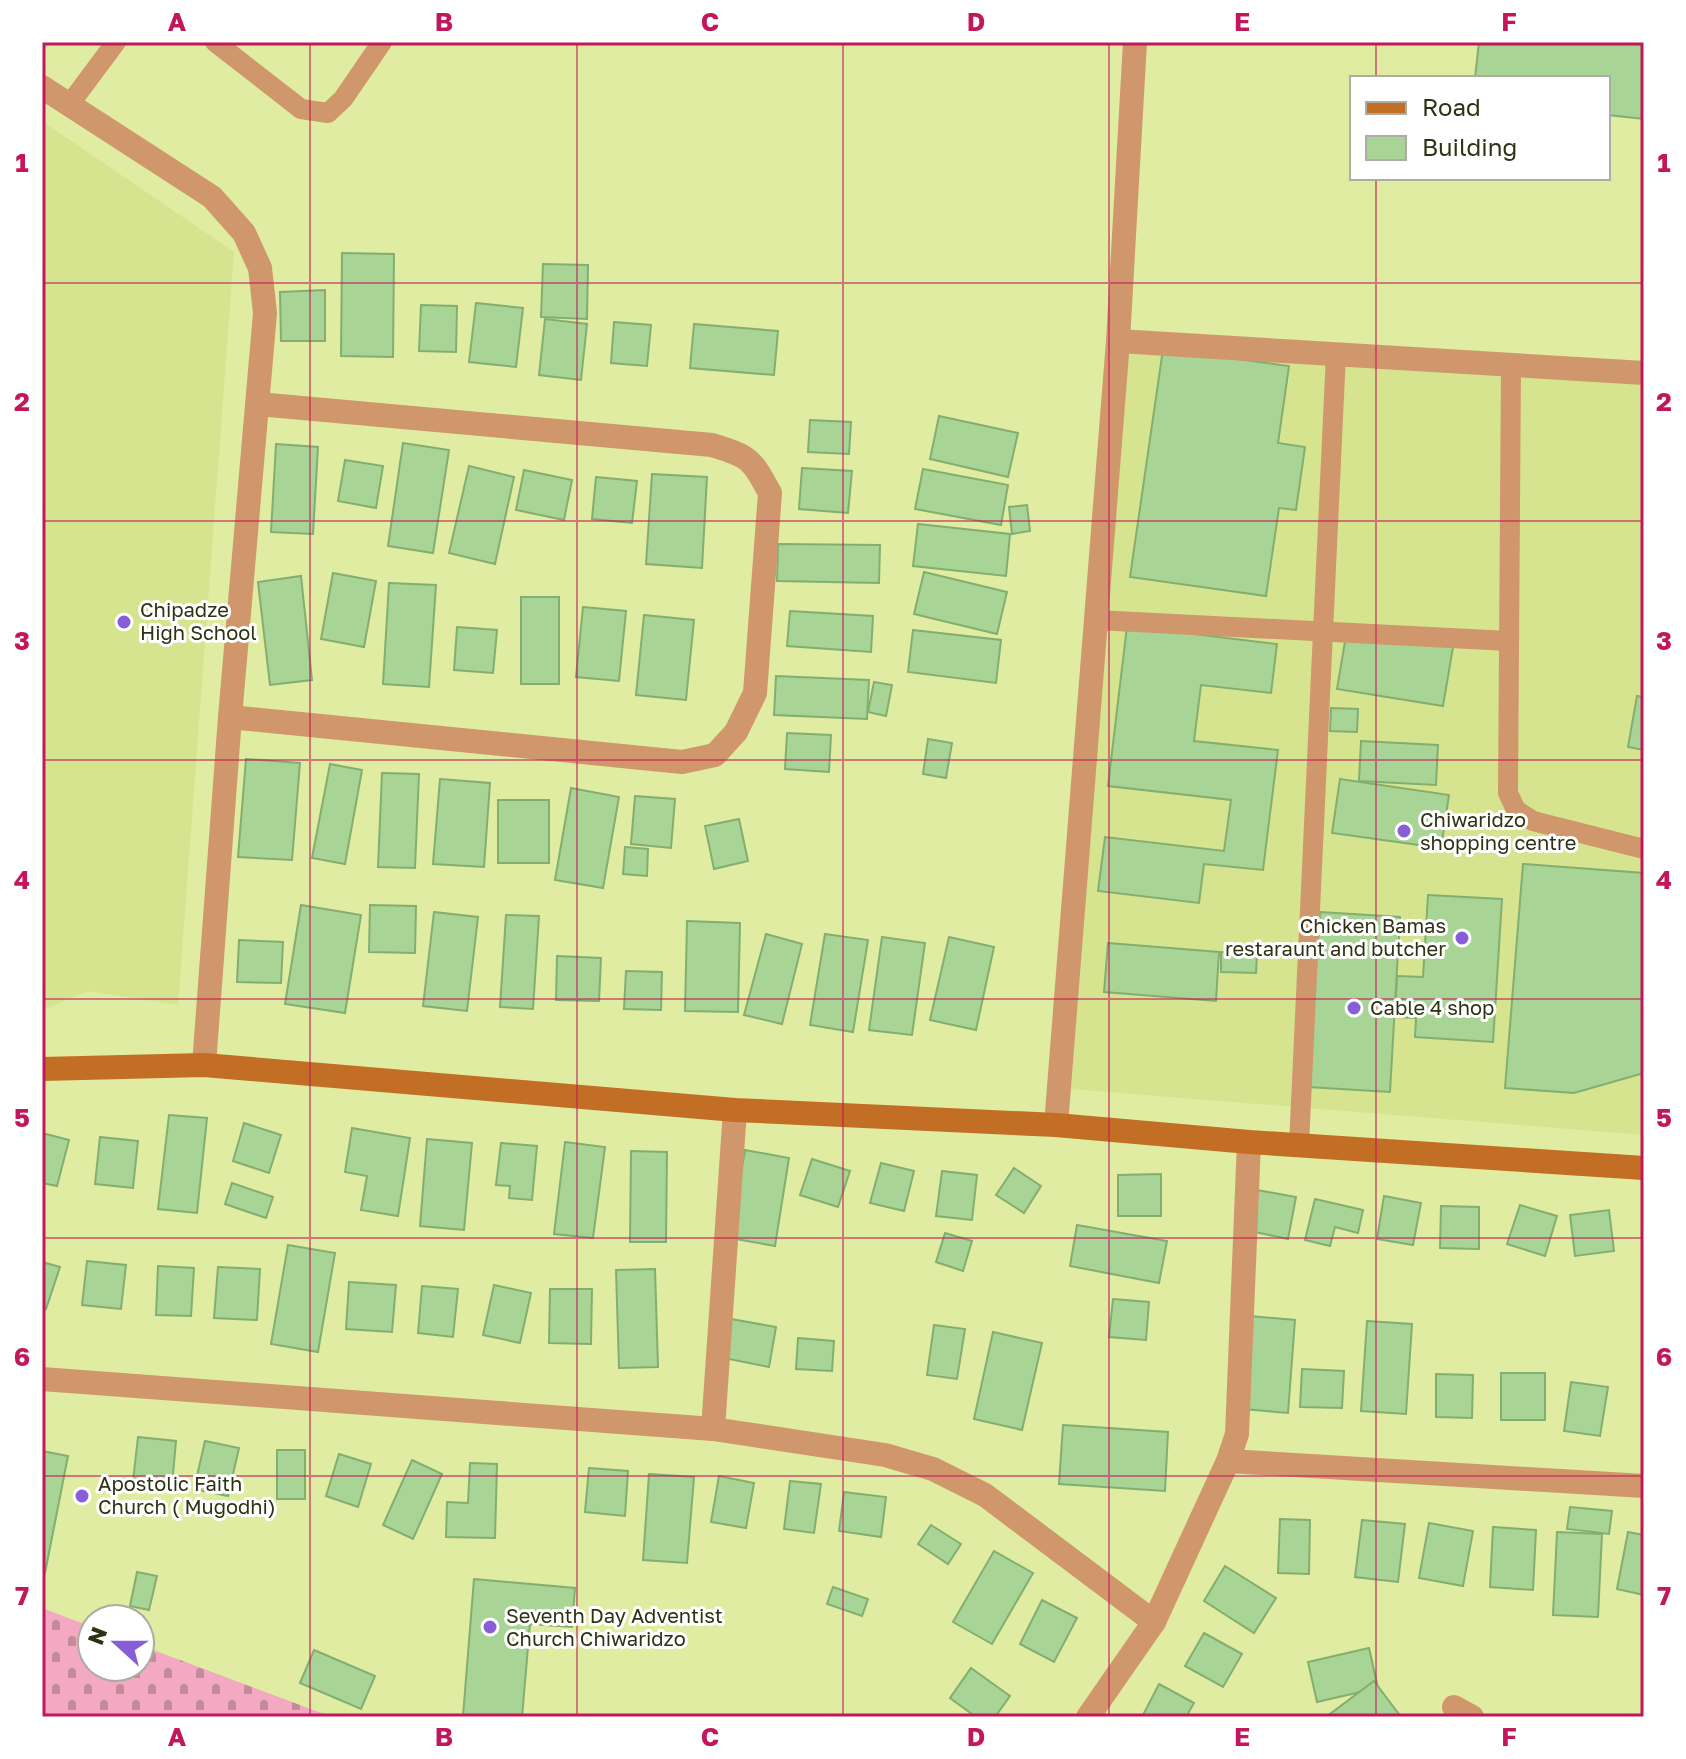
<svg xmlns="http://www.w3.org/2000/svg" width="1686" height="1759" font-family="'Golos Text',sans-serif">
  <defs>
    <pattern id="cemetery-stones" width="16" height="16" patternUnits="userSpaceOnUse" patternTransform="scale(2)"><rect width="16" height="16" fill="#f4a9c3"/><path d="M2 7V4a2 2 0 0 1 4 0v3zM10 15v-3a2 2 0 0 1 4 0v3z" fill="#c68a9d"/></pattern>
  </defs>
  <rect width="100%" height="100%" fill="#dfeca1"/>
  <!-- built -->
  <g fill="#d6e490">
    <polygon points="42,121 234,252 178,1005 87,991 42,1011"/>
    <polygon points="1128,336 1644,385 1644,1135 1071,1089"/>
  </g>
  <!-- cemetery -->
  <polygon fill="url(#cemetery-stones)" points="42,1608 92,1627 92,1667 140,1667 140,1645 332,1717 42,1717"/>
  <!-- building -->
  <g fill="#a8d495" stroke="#83ae70" stroke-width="2">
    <polygon points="1479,42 1644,42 1644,119 1608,115 1608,78 1475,78"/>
    <polygon points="342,253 394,254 393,357 341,356"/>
    <polygon points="543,264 588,265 587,319 541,317"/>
    <polygon points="325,290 325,341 281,341 280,292"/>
    <polygon points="476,303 523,308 516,367 469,362"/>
    <polygon points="421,305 457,306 456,352 419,351"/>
    <polygon points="545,319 587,324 581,380 539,375"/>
    <polygon points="614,322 651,325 647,366 611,363"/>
    <polygon points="694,324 778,331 774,375 690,368"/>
    <polygon points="1163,349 1289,366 1278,443 1305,447 1296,510 1279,508 1266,596 1130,577"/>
    <polygon points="939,416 1018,433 1008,477 930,459"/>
    <polygon points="810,420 851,422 849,454 808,452"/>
    <polygon points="403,443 449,450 433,553 388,546"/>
    <polygon points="276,444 318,447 313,534 271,532"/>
    <polygon points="345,460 383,466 376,508 338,501"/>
    <polygon points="469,466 514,477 495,564 449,553"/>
    <polygon points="802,468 852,471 848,513 799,509"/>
    <polygon points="923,469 1008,485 1001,525 915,509"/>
    <polygon points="524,470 572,480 564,520 516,510"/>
    <polygon points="652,474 707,477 702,568 646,564"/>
    <polygon points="596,477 637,481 632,523 592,519"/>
    <polygon points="1027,505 1030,531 1012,534 1009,507"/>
    <polygon points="918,524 1010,534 1006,576 913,566"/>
    <polygon points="778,544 880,545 879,583 777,581"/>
    <polygon points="924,572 1007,592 997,634 914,614"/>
    <polygon points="333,573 376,581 364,647 321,639"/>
    <polygon points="301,576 312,680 270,685 258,582"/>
    <polygon points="389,583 436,585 429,687 383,684"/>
    <rect x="521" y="597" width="38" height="87"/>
    <polygon points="583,607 626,611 619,681 576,677"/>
    <polygon points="790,611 873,616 871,652 787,646"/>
    <polygon points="644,615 694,620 686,700 636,695"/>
    <polygon points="1127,626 1277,644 1271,693 1201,685 1194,741 1278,750 1263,870 1204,864 1199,903 1098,891 1105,837 1224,851 1231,800 1108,786"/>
    <polygon points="457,627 497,630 493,673 454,670"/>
    <polygon points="913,630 1001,640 996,683 908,672"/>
    <polygon points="1347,630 1453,647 1443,706 1337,689"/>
    <polygon points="776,676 869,680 867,719 774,715"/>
    <polygon points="874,682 892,685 886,716 868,712"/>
    <polygon points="1637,696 1644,697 1644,750 1628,747"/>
    <polygon points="1331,708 1358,709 1357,732 1330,731"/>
    <polygon points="787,733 831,735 829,772 785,769"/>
    <polygon points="928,739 952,743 946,778 923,774"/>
    <polygon points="1361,741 1438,745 1436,785 1359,781"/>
    <polygon points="246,759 300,763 292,860 238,857"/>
    <polygon points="330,764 362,770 345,864 312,858"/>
    <polygon points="382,773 419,774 415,868 378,867"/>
    <polygon points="440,779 490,783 484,867 433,864"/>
    <polygon points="1340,779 1449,795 1441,848 1332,833"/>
    <polygon points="571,788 619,797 603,888 555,880"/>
    <polygon points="635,796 675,799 671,848 631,844"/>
    <rect x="498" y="800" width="51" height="63"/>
    <polygon points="739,819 748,861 714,869 705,826"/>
    <polygon points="625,847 648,849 647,876 623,874"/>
    <polygon points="1523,864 1644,873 1644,1073 1574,1093 1505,1088"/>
    <polygon points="1428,895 1502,899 1493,1042 1415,1037 1416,1018 1395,1017 1397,976 1423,977"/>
    <polygon points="301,905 361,915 345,1013 285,1004"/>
    <polygon points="370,905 416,906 415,953 369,952"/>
    <polygon points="434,912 478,917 467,1011 423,1006"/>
    <polygon points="1320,912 1400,917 1390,1092 1308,1087"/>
    <polygon points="506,915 539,916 533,1009 500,1007"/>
    <polygon points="687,921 740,923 738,1012 685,1011"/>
    <polygon points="766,934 802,944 782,1024 744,1015"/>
    <polygon points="825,934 868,940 853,1032 810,1025"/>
    <polygon points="882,937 925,943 912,1035 869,1030"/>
    <polygon points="949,937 994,947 976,1030 930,1020"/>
    <polygon points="239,940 283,942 281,983 237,982"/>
    <polygon points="1108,943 1219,952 1216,1001 1104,992"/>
    <polygon points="1221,952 1257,954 1256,973 1221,972"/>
    <polygon points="557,956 601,958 599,1001 556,1000"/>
    <polygon points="626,971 662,972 661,1010 624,1009"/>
    <polygon points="169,1115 207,1118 197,1213 158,1209"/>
    <polygon points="244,1123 281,1135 269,1173 233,1161"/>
    <polygon points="352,1128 410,1138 398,1216 361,1210 367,1176 345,1172"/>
    <polygon points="42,1133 69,1140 57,1186 42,1183"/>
    <polygon points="100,1137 138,1141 133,1188 95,1184"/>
    <polygon points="427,1139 472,1143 464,1230 420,1226"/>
    <polygon points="565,1142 605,1147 593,1238 554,1234"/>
    <polygon points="501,1143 537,1146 532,1200 509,1198 510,1186 496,1185"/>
    <polygon points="745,1150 789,1158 775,1246 730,1238"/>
    <polygon points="631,1151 667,1152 666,1242 630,1242"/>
    <polygon points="812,1159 850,1171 838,1207 800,1195"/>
    <polygon points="881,1163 914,1171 904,1211 870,1203"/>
    <polygon points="1014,1168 1041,1186 1024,1213 996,1195"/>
    <polygon points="942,1171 977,1175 972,1220 936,1216"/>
    <polygon points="1161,1174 1161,1216 1118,1216 1118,1175"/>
    <polygon points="232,1183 273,1197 266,1218 225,1204"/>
    <polygon points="1257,1190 1296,1197 1288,1239 1250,1231"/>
    <polygon points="1384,1196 1421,1203 1413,1245 1377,1239"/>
    <polygon points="1315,1199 1363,1210 1358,1233 1335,1227 1330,1246 1305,1240"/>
    <polygon points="1520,1205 1557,1216 1545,1256 1507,1244"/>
    <polygon points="1441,1206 1479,1207 1479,1249 1440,1248"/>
    <polygon points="1609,1210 1614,1251 1575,1256 1570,1215"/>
    <polygon points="1077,1225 1167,1241 1159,1283 1070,1266"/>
    <polygon points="945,1233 972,1241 963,1271 936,1262"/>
    <polygon points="288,1245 335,1253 318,1352 271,1344"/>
    <polygon points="87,1261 126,1265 121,1309 82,1305"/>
    <polygon points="42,1262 60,1267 46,1309 42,1308"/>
    <polygon points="158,1266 194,1268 191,1316 156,1315"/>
    <polygon points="218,1267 260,1269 257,1320 214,1318"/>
    <polygon points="655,1269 658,1367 619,1368 616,1270"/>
    <polygon points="349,1282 396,1285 392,1332 346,1329"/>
    <polygon points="494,1285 531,1293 520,1343 483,1335"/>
    <polygon points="422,1286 458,1289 453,1337 418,1333"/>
    <polygon points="550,1289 592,1289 591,1344 549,1343"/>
    <polygon points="1113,1299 1149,1302 1146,1340 1109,1337"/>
    <polygon points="1250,1316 1295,1320 1288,1413 1243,1409"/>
    <polygon points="731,1319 776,1327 769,1367 724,1358"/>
    <polygon points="1367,1321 1412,1324 1406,1414 1361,1411"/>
    <polygon points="934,1325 965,1329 957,1379 927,1375"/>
    <polygon points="993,1332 1042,1343 1022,1430 974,1419"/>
    <polygon points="798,1338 834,1341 832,1371 796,1369"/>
    <polygon points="1302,1369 1344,1371 1342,1408 1300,1407"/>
    <rect x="1501" y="1373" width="44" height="47"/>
    <polygon points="1436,1374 1473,1375 1472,1418 1436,1417"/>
    <polygon points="1571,1382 1608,1387 1600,1436 1564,1431"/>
    <polygon points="1063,1425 1168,1432 1165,1491 1059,1484"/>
    <polygon points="138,1437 176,1441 172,1485 133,1481"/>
    <polygon points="205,1441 239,1448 228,1496 194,1489"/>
    <rect x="277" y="1450" width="28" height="49"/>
    <polygon points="42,1451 68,1456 45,1573 42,1572"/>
    <polygon points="339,1454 371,1464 358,1507 326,1496"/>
    <polygon points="412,1460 442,1474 413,1539 383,1525"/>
    <polygon points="470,1463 497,1464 495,1538 446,1537 447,1502 468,1503"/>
    <polygon points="589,1468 628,1471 625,1516 585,1512"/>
    <polygon points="649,1474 694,1477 687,1563 643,1560"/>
    <polygon points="719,1476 754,1483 746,1528 711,1522"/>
    <polygon points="790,1481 821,1484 814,1533 784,1529"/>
    <polygon points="844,1492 886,1497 881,1537 839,1531"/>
    <polygon points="1570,1507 1612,1511 1609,1534 1567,1529"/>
    <polygon points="1280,1519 1310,1520 1309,1574 1278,1573"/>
    <polygon points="1362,1520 1405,1524 1398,1582 1355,1577"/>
    <polygon points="1429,1523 1473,1531 1463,1586 1419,1578"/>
    <polygon points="931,1525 961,1544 948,1564 918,1544"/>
    <polygon points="1493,1527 1536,1530 1533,1590 1490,1587"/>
    <polygon points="1557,1532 1602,1534 1598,1617 1553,1615"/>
    <polygon points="1628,1532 1644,1535 1644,1595 1617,1589"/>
    <polygon points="994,1551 1033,1573 992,1644 953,1622"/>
    <polygon points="1225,1566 1276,1598 1254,1633 1204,1601"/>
    <polygon points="137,1572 157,1576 149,1610 130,1606"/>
    <polygon points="474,1579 575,1588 572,1627 530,1624 522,1717 463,1716"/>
    <polygon points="833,1587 868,1599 862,1616 827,1604"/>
    <polygon points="1042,1600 1077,1618 1054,1662 1020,1644"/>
    <polygon points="1204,1633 1242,1654 1223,1687 1185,1666"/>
    <polygon points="1369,1648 1378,1688 1317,1702 1308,1662"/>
    <polygon points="314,1650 375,1676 361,1709 300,1683"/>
    <polygon points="971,1668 1010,1696 995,1717 976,1717 950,1698"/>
    <polygon points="1374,1681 1401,1717 1326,1717"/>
    <polygon points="1159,1684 1194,1703 1186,1717 1142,1717"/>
  </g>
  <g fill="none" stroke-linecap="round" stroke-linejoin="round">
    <!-- lane -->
    <g stroke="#d0976d" stroke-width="20">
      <polyline points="215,42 301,109 328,113 343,99 382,42"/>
      <polyline points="69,105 116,42"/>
      <polyline points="1511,365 1508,793 1516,810 1533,821 1644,849"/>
      <polyline points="1096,620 1509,641"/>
      <polyline points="1299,1145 1336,354"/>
    </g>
    <!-- street -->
    <g stroke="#d0976d" stroke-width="24">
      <polyline points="42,87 212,197 244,233 260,268 265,313 230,717 204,1065"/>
      <polyline points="1118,341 1644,373"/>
      <path d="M230 717 682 762 715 755 736 732 755 693 770 493C751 458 750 457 712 445L258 404"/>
      <polyline points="1056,1125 1118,341 1135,42"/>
      <polyline points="1249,1142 1237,1434 1228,1461 1644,1486"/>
      <polyline points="42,1379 713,1429 885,1455 933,1469 985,1495 1154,1622 1088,1717"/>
      <polyline points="713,1429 735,1110"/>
      <polyline points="1154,1622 1228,1461"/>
      <polyline points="1454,1707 1472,1717"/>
    </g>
    <!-- secondary -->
    <polyline stroke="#c26e25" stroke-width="24" points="42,1069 204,1065 735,1110 1056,1125 1249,1142 1644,1168"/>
  </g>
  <!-- grid -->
  <path fill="none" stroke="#c2185b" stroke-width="2" stroke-opacity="0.55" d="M310 42V1717M577 42V1717M843 42V1717M1109 42V1717M1376 42V78M1376 178V1717M42 283H1644M42 521H1644M42 760H1644M42 999H1644M42 1238H1644M42 1476H1644"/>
  <!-- markers -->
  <g fill="#885ed8" stroke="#fff" stroke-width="3">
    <circle cx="124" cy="622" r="8"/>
    <circle cx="1404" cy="831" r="8"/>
    <circle cx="1462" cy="938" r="8"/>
    <circle cx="1354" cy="1008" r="8"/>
    <circle cx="82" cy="1496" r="8"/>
    <circle cx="490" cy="1627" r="8"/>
  </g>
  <g text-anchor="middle" stroke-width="6" stroke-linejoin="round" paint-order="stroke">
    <!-- poi labels -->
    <g font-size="20" fill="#2d3213" stroke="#fff" text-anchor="start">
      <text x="140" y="617">Chipadze<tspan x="140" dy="23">High School</tspan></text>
      <text x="1420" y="827">Chiwaridzo<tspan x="1420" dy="23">shopping centre</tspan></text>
      <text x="1446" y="933" text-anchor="end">Chicken Bamas<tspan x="1446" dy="23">restaraunt and butcher</tspan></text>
      <text x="1370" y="1015">Cable 4 shop</text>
      <text x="98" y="1491">Apostolic Faith<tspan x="98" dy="23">Church ( Mugodhi)</tspan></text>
      <text x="506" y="1623">Seventh Day Adventist<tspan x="506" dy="23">Church Chiwaridzo</tspan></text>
    </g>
  </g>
  <!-- border -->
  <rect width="1686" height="1759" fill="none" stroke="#ffffff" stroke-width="88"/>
  <!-- legend -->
  <rect x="1350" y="76" width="260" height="104" fill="#ffffff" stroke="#abada1" stroke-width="2"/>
  <rect x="1366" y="102" width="40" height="12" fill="#c26e25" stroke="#abada1" stroke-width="2"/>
  <text x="1422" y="116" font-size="24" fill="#2d3213">Road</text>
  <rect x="1366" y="136" width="40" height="24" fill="#a8d495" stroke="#abada1" stroke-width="2"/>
  <text x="1422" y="156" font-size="24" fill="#2d3213">Building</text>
  <!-- north arrow -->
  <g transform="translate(116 1643) rotate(291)"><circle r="38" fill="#ffffff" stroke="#abada1" stroke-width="2"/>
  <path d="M0-6L14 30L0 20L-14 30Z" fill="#885ed8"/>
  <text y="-12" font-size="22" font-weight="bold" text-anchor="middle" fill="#2d3213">N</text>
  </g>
  <rect x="44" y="44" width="1598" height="1671" fill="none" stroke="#c2185b" stroke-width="3"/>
  <g font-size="26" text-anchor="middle" font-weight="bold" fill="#c2185b">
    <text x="177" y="31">A</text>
    <text x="444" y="31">B</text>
    <text x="710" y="31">C</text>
    <text x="976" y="31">D</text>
    <text x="1242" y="31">E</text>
    <text x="1509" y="31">F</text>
    <text x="22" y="172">1</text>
    <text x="1664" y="172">1</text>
    <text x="22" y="411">2</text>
    <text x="1664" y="411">2</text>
    <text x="22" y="650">3</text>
    <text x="1664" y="650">3</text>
    <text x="22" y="889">4</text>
    <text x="1664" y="889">4</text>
    <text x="22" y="1127">5</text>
    <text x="1664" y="1127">5</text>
    <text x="22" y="1366">6</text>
    <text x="1664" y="1366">6</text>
    <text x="22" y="1605">7</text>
    <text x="1664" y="1605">7</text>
    <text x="177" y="1746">A</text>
    <text x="444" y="1746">B</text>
    <text x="710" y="1746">C</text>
    <text x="976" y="1746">D</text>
    <text x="1242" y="1746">E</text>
    <text x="1509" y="1746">F</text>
  </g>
</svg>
